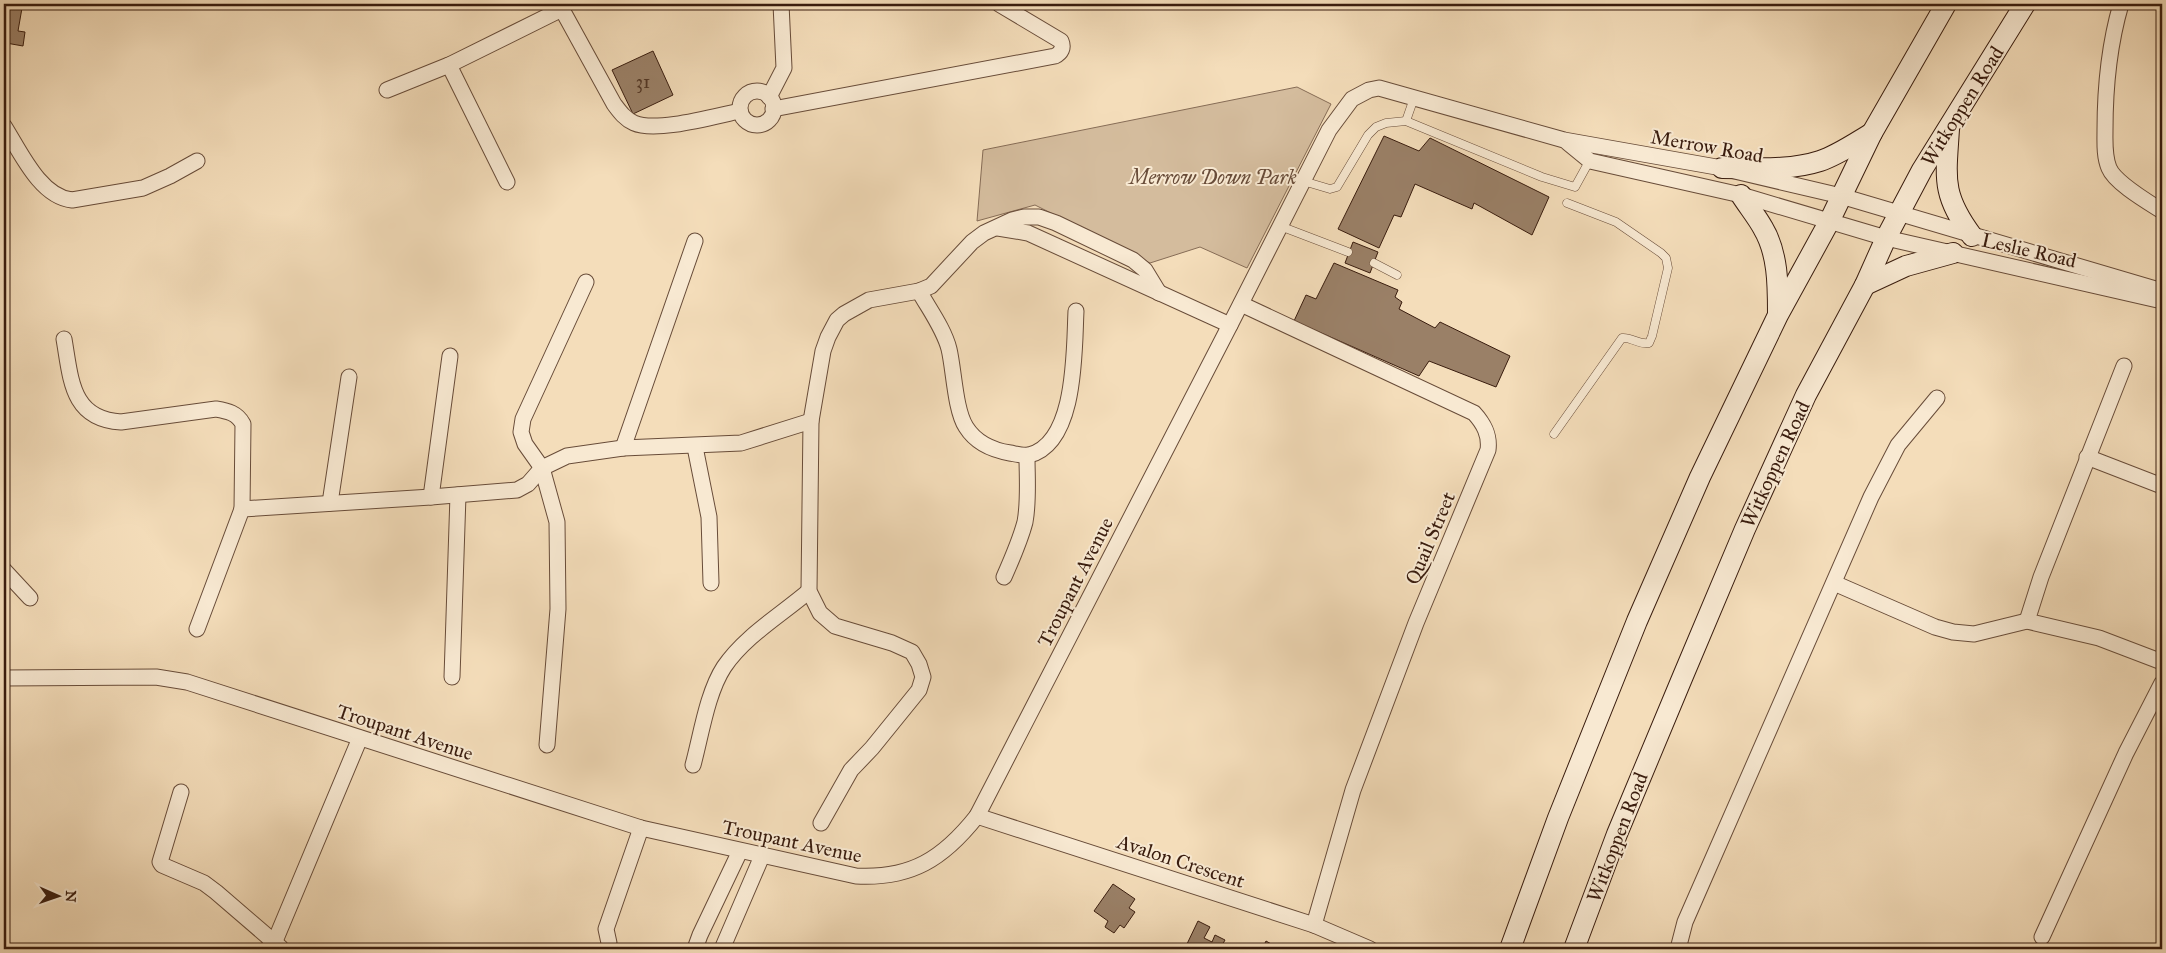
<svg xmlns="http://www.w3.org/2000/svg" width="2166" height="953" font-family="'IM FELL Great Primer',serif">
  <rect width="100%" height="100%" fill="#f4ddba"/>
  <filter id="stains"><feTurbulence type="fractalNoise" baseFrequency=".004" numOctaves="4"/><feColorMatrix values="0 0 0 0 .2 0 0 0 0 .09 0 0 0 0 .02 0 0 0 .5 -.17"/></filter>
  <radialGradient id="worn" r=".72"><stop offset=".6" stop-color="#630" stop-opacity="0"/><stop offset="1" stop-color="#630" stop-opacity=".3"/></radialGradient>
  <!-- green -->
  <polygon fill="#d4bc9d" stroke="#866c56" points="1297,87 1331,104 1247,268 1200,247 1150,263 1035,205 977,221 983,150"/>
  <!-- building -->
  <g fill="#9a8067" stroke="#391c0e">
    <polygon points="4,5 22,8 18,31 25,32 23,46 6,43 4,49"/>
    <polygon points="653,51 673,95 633,114 612,70"/>
    <polygon points="1384,136 1419,151 1430,138 1549,197 1532,235 1474,203 1472,209 1415,184 1401,217 1394,215 1379,248 1338,229"/>
    <polygon points="1353,242 1378,252 1370,273 1345,263"/>
    <polygon points="1334,263 1398,290 1395,297 1402,302 1399,309 1435,328 1440,322 1510,356 1496,387 1429,361 1419,376 1294,321 1306,295 1316,299"/>
    <polygon points="1113,884 1135,899 1129,908 1135,912 1124,928 1120,925 1114,933 1105,927 1108,921 1094,911"/>
    <polygon points="1198,921 1210,927 1204,938 1212,942 1215,935 1225,940 1220,949 1193,949 1186,946"/>
    <polygon points="1266,941 1278,948 1278,949 1262,949"/>
  </g>
  <g fill="none" stroke-linecap="round" stroke-linejoin="round">
    <!-- service casing -->
    <g stroke="#684c39" stroke-width="9">
      <g id="service">
        <polyline points="1406,121 1414,98"/>
        <polyline points="1303,181 1330,189 1337,187 1368,135 1376,127 1386,123 1406,121 1542,177 1575,187 1591,158"/>
        <polyline points="1280,226 1348,252"/>
        <polyline points="1374,263 1397,275"/>
        <path d="M1554 434 1622 338C1632 337 1639 345 1649 343L1652 336 1668 268 1666 258 1661 253 1616 222 1567 203"/>
      </g>
    </g>
    <!-- minor casing -->
    <g stroke="#684c39" stroke-width="17">
      <g id="minor">
        <path d="M559 4 614 104C620 112 625 119 634 123 656 133 715 116 740 111"/>
        <path d="M2121 4C2109 45 2105 87 2105 130 2105 142 2104 156 2109 168 2115 183 2148 202 2162 211"/>
        <polyline points="449,65 507,182"/>
        <polyline points="387,90 449,65 562,9"/>
        <circle cx="757" cy="108" r="17"/>
        <polyline points="769,97 784,68 781,4"/>
        <path d="M773 109 1055 56C1061 53 1064 48 1061 41L999 4"/>
        <path d="M4 126C20 151 40 197 72 200L143 188 170 176 197 161"/>
        <polyline points="1568,143 1590,161 1741,195 1886,238 2162,301"/>
        <polyline points="998,228 1028,233 1230,325"/>
        <path d="M919 291C929 309 944 329 949 349 954 370 955 410 966 427 976 443 992 450 1010 453 1016 454 1023 456 1029 455 1077 443 1074 349 1076 311"/>
        <path d="M1241 304 1474 413C1484 424 1490 435 1488 450L1416 623 1353 790 1314 925"/>
        <path d="M64 339C71 379 71 419 121 422L216 409C228 411 237 413 243 424L242 509"/>
        <polyline points="2124,366 2041,577 2027,621 2099,638 2162,662"/>
        <polyline points="695,447 709,517 711,583"/>
        <polyline points="623,448 695,241"/>
        <polyline points="2087,457 2162,486"/>
        <polyline points="431,497 450,356"/>
        <polyline points="330,503 349,377"/>
        <polyline points="4,570 30,598"/>
        <path d="M1004 577C1012 559 1020 541 1025 522 1029 501 1027 477 1027 456"/>
        <polyline points="1834,583 1935,627 1953,632 1974,634 2027,621"/>
        <polyline points="197,629 242,509 431,497 517,490 528,484 542,468 567,456 623,448 741,443 811,421"/>
        <polyline points="452,677 458,495"/>
        <path d="M4 678 156 677 187 682 641 828 856 876C911 879 943 859 977 816L1230 325 1329 130 1352 99 1369 90 1379 88 1564 140 1722 168 1841 196 2162 291"/>
        <polyline points="547,745 558,609 557,522 542,468 525,444 521,432 523,419 586,282"/>
        <path d="M693 765C701 736 707 693 724 667 745 636 781 615 809 591"/>
        <polyline points="181,792 160,862 162,865 204,883 216,892 281,948"/>
        <polyline points="977,816 1314,925 1370,949"/>
        <polyline points="821,823 851,770 872,748 919,690 923,677 919,664 912,652 892,643 835,626 820,613 809,591 811,421 823,351 828,337 837,320 844,314 869,300 919,291 931,286 972,242 984,233 1012,220 1024,217 1039,217 1056,223 1133,260 1145,270 1159,293"/>
        <polyline points="2042,937 2126,753 2162,683"/>
        <polyline points="609,943 606,929 641,828"/>
        <polyline points="267,949 275,941 360,738"/>
        <polyline points="697,949 696,946 700,935 740,851"/>
        <polyline points="722,949 762,856"/>
        <polyline points="1678,949 1685,922 1871,497 1898,445 1937,398"/>
      </g>
    </g>
    <!-- secondary casing -->
    <g stroke="#391c0e" stroke-width="22">
      <g id="secondary">
        <path d="M1949 129C1946 178 1941 194 1972 236"/>
        <path d="M1722 168C1755 168 1789 171 1820 161 1838 155 1855 143 1872 133"/>
        <path d="M1741 195C1748 206 1757 217 1763 228 1778 253 1778 285 1778 313"/>
        <polyline points="1865,285 1906,266 1953,253"/>
        <polyline points="1510,949 1558,818 1637,621 1700,477 1778,315 1829,222 1872,133 1946,4"/>
        <polyline points="1574,949 1617,834 1683,676 1745,529 1806,395 1865,285 1886,238 1922,170 2025,4"/>
      </g>
    </g>
    <!-- service -->
    <use href="#service" stroke="#f8e9d2" stroke-width="8"/>
    <!-- minor -->
    <use href="#minor" stroke="#f8e9d2" stroke-width="15"/>
    <!-- secondary -->
    <use href="#secondary" stroke="#f8e9d2" stroke-width="20"/>
  </g>
  <g text-anchor="middle" stroke-width="4" stroke-linejoin="round" paint-order="stroke">
    <!-- number labels -->
    <g font-size="18" fill="#513524">
      <text x="643" y="88">31</text>
    </g>
    <!-- street labels -->
    <g font-size="20" fill="#391c0e" stroke="#f8e9d2">
      <text transform="translate(1962 106) rotate(-58)" y="7">Witkoppen Road</text>
      <text transform="translate(1707 146) rotate(10)" y="7">Merrow Road</text>
      <text transform="translate(2029 250) rotate(13)" y="7">Leslie Road</text>
      <text transform="translate(1775 464) rotate(-65)" y="7">Witkoppen Road</text>
      <text transform="translate(1430 538) rotate(-67)" y="7">Quail Street</text>
      <text transform="translate(1075 582) rotate(-63)" y="7">Troupant Avenue</text>
      <text transform="translate(405 732) rotate(18)" y="7">Troupant Avenue</text>
      <text transform="translate(1617 837) rotate(-69)" y="7">Witkoppen Road</text>
      <text transform="translate(792 841) rotate(12)" y="7">Troupant Avenue</text>
      <text transform="translate(1181 861) rotate(18)" y="7">Avalon Crescent</text>
    </g>
    <!-- park labels -->
    <g font-size="20" font-style="italic" fill="#684c39" stroke="#f8e9d2">
      <text x="1213" y="184">Merrow Down Park</text>
    </g>
  </g>
  <!-- margin -->
  <rect width="2166" height="953" fill="none" stroke="#f4ddba" stroke-width="20"/>
  <rect x="5" y="5" width="2156" height="943" fill="none" stroke="#391c0e" stroke-width="2.5"/>
  <rect x="10" y="10" width="2146" height="933" fill="none" stroke="#391c0e"/>
  <!-- north arrow -->
  <g transform="translate(58 896) rotate(92)" stroke="#f8e9d2" stroke-width="4" paint-order="stroke">
  <path d="M0-4L9 19L0 12L-9 19Z" fill="#391c0e"/>
  <text y="-8" font-size="14" font-weight="bold" text-anchor="middle" fill="#391c0e">N</text>
  </g>
  <rect width="100%" height="100%" filter="url(#stains)"/>
  <rect width="100%" height="100%" fill="url(#worn)"/>
</svg>
